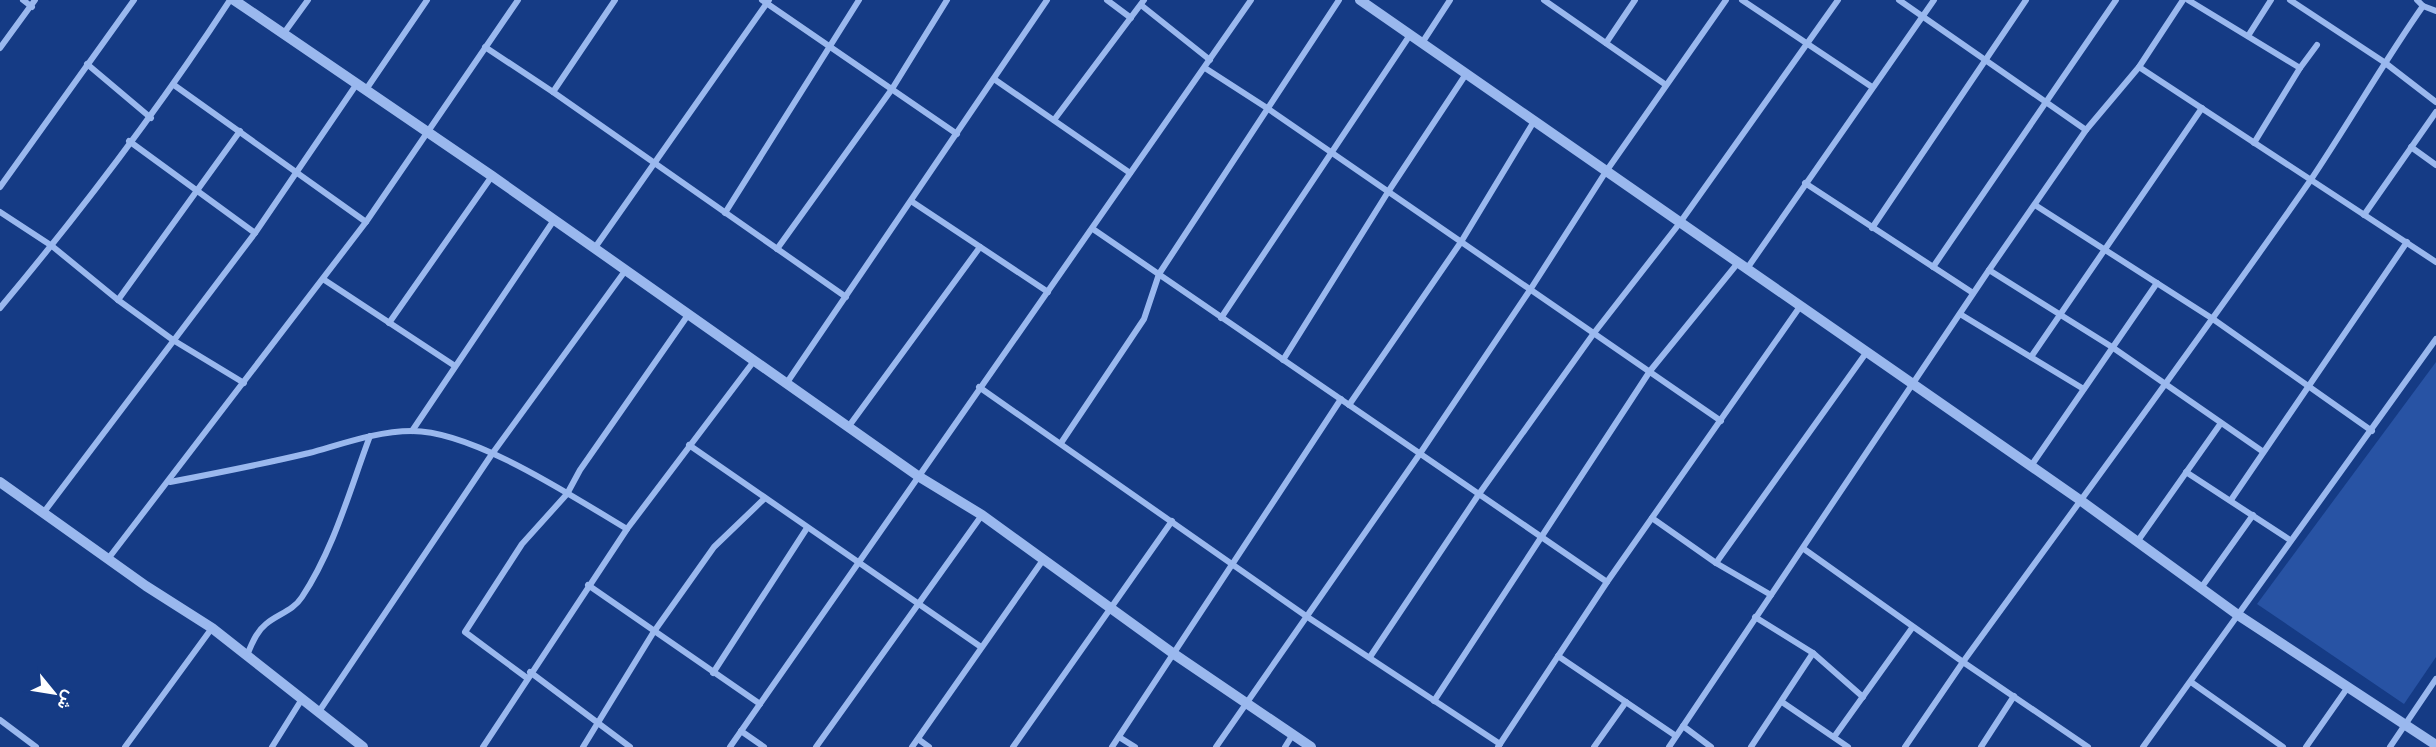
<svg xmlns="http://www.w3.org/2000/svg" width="2436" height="747" font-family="Jost,Vazirmatn,sans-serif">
  <rect width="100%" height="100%" fill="#153b85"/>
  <!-- green -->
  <polygon fill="#2853a4" points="2436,362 2436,657 2404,704 2257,604"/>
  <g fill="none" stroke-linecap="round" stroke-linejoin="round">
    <!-- minor -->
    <g stroke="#9ab8ee" stroke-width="6">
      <polyline points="23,0 32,7"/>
      <polyline points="762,0 957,134"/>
      <polyline points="1107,0 1131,18"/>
      <polyline points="1544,0 1666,85"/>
      <polyline points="1742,0 1872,87"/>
      <polyline points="1899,0 2086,130"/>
      <polyline points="2188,0 2300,68"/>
      <polyline points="2290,0 2384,62 2436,102"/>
      <polyline points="2417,0 2423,6 2436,11"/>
      <polyline points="1141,5 1210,60"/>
      <polyline points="284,33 308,0"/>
      <polyline points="2248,36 2271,0"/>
      <polyline points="1422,43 1450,0"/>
      <polyline points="1606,43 1635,0"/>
      <polyline points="485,47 553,92 846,297"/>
      <polyline points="0,48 35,0"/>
      <polyline points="87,64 151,118"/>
      <polyline points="2139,67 2436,262"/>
      <polyline points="1205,68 1267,108 1721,421"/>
      <polyline points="994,79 1130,173"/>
      <polyline points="174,85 366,222"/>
      <polyline points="365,91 427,0"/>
      <polyline points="553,92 615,0"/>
      <polyline points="1054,120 1144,0"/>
      <polyline points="129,141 255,233"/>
      <polyline points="2254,143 2300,68 2317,45"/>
      <polyline points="2411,147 2436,165"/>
      <polyline points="1805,183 1973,293"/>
      <polyline points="0,187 134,0"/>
      <polyline points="911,201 1048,292"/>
      <polyline points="2035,205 2213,319 2372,431"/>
      <polyline points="0,212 52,246 118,300 173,340 244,383"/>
      <polyline points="725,213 859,0"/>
      <polyline points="2364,215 2436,112"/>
      <polyline points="1872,228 2026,0"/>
      <polyline points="1093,229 1607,582"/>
      <polyline points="594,249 769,0"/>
      <polyline points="777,249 892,89 947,0"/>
      <polyline points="1933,267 2116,0"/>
      <polyline points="1746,270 1934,0"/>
      <polyline points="1989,270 2112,347 2262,451"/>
      <polyline points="323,279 455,366"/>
      <polyline points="118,300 240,131"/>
      <path d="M0 308C82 210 160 107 230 0"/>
      <polyline points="1960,314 2082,388"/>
      <polyline points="1221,318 1410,35"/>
      <polyline points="389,323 492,176"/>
      <polyline points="2031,357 2202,108"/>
      <polyline points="1283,360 1388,192 1466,74"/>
      <polyline points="786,384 1047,0"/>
      <polyline points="979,387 1306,616 1500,744"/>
      <polyline points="1349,405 1461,242 1533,123"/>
      <polyline points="849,426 980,247"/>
      <polyline points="412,431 554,220"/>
      <polyline points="1061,443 1144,319 1159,274 1339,0"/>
      <polyline points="689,445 981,647"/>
      <polyline points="2031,466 2157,283"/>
      <polyline points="2186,472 2290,540"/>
      <path d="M170 482C217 473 263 464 309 453 342 444 377 431 412 431 474 431 573 497 627 529"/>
      <polyline points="2231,500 2407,242"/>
      <polyline points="44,512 255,233 356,85"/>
      <polyline points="1652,518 1716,563 1771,595"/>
      <polyline points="2137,542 2221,423"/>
      <polyline points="1804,549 1963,662 1905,747"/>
      <polyline points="108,559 366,222 518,0"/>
      <polyline points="1716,563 1866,353"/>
      <polyline points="588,585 760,704"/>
      <polyline points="2201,588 2253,515"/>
      <polyline points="1755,617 1813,653 1863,697"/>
      <path d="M247 655C252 644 256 632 266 624 278 614 293 611 302 597 334 549 350 489 370 436"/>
      <polyline points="1558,656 1676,736"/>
      <polyline points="1370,657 1479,494 1594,333 1679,224 1838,0"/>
      <polyline points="530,672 630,747"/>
      <polyline points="713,673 807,528"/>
      <polyline points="527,678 465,632 522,544 567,494 580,470 688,315"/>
      <polyline points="2191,682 2283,747"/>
      <polyline points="1434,701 1650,371 1737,264"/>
      <polyline points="1782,702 1848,747"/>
      <polyline points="318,713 492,454 625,271"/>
      <polyline points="0,720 36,747"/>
      <polyline points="1683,726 1711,747"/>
      <polyline points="741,731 764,747"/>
      <polyline points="1119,737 1135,747"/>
      <polyline points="1834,737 1912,628"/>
      <polyline points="918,739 929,747"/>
      <polyline points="125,747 212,628"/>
      <polyline points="272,747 302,699"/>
      <polyline points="483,747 627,529 754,361"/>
      <polyline points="583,747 653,633 714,547 765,498"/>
      <polyline points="730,747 1251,0"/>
      <polyline points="816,747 982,515"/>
      <polyline points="912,747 1043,560"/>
      <polyline points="1013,747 1172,521"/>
      <polyline points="1112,747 1341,399"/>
      <polyline points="1216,747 1419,455 1530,290 1605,173 1726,0"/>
      <polyline points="1285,747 1293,734"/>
      <polyline points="1498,747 1607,582 1799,308"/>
      <polyline points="1594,747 1626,702"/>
      <polyline points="1669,747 1989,270 2086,130 2139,67 2183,0"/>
      <polyline points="1751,747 1813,653"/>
      <polyline points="1981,747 2014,696"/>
      <path d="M2088 747 1963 662C2079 502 2197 343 2310 181 2349 123 2383 63 2423 6"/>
      <polyline points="2143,747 2436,339"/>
      <polyline points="2306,747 2348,687"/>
      <polyline points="2390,747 2436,679"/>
    </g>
    <!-- tertiary -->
    <g stroke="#9ab8ee" stroke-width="10">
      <polyline points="234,0 492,176 918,476 982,515 1174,654 1311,747"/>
      <polyline points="1360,0 2080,500 2238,615 2436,745"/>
      <polyline points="0,482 146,586 212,628 363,747"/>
    </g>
  </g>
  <!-- north arrow -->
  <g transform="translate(54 693) rotate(120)" stroke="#153b85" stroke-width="4.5" paint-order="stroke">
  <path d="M0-4.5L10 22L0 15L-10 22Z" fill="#ffffff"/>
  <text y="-9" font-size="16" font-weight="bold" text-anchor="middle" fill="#ffffff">ش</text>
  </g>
</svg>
